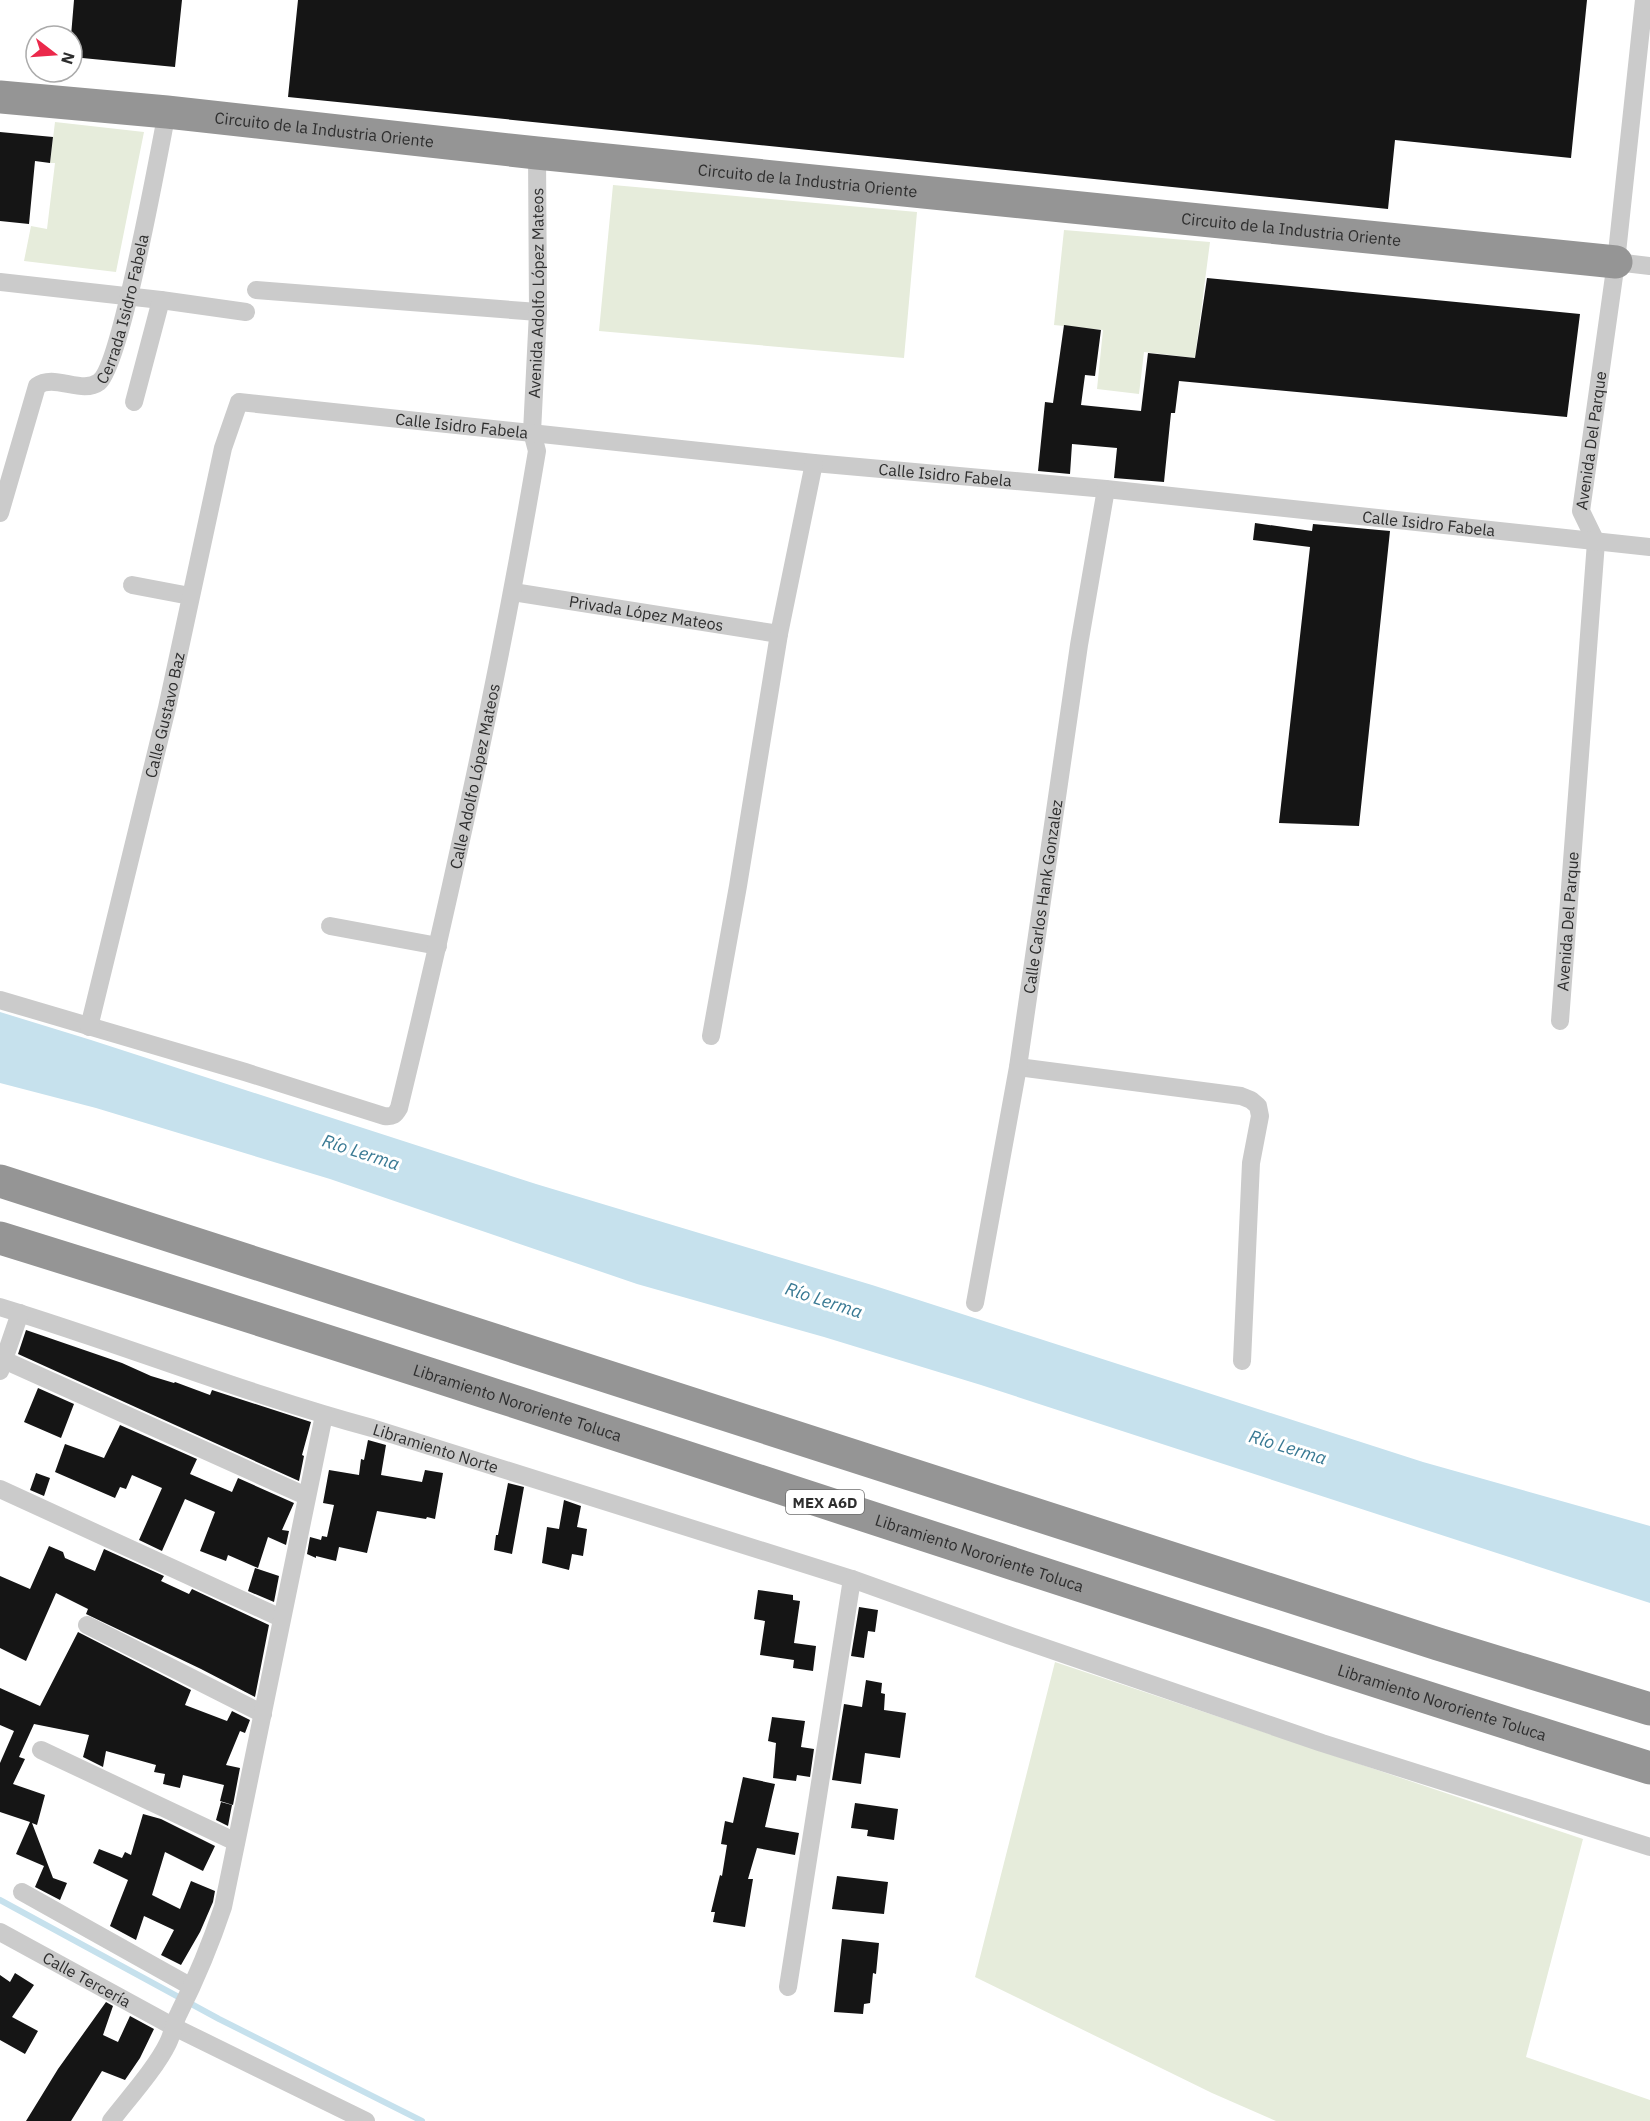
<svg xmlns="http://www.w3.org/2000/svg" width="1650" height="2121" font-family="'IBM Plex Sans',sans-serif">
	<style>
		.green { fill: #e6ecdb }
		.water { fill: #c6e1ed }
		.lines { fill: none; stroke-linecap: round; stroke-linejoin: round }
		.stream { stroke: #c6e1ed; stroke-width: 6 }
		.building { fill: #151515 }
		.street { stroke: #cbcbcb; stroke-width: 18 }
		.highway { stroke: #959595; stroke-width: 33 }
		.labels { text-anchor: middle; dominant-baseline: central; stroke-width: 6; stroke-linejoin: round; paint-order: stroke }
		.shield { fill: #fff; stroke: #6d6d6d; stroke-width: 1.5 }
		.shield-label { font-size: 15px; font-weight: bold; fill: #2e2e2e }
		.street-label { font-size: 16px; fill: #2e2e2e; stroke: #fff }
		.water-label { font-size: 18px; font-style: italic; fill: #397993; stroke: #fff }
	</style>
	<rect width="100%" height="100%" fill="#fff"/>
	<path class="green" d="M 55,122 L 144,132 L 116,272 L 24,261 L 31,226 L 47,229 L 55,163 L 50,163 Z
		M 613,185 L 917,212 L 904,358 L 599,331 Z
		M 1064,230 L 1210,242 L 1195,358 L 1144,352 L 1139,394 L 1097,389 L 1103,330 L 1054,325 Z
		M 1055,1662 L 1583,1839 L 1526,2057 L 1650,2100 L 1650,2121 L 1276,2121 L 1212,2093 L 975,1977 Z"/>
	<path class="water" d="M 0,1012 L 91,1040 L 536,1184 L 872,1285 L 1423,1462 L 1650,1526 L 1650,1603 L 981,1385 L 824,1337 L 637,1284 L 330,1179 L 96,1108 L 0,1083 Z"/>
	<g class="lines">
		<path class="stream" d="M 0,1900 L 219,2019 L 422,2121"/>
	</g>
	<path class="building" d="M 74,0 L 182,0 L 175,67 L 72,57 L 71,36 Z
		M 298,0 L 1587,0 L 1571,158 L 1395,140 L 1388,209 L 288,97 Z
		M 0,132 L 53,137 L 50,163 L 35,161 L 29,224 L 0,221 Z
		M 1207,278 L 1580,314 L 1567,417 L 1179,381 L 1175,413 L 1171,413 L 1164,482 L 1114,478 L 1117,448 L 1072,444 L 1070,474 L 1038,471 L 1045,402 L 1053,403 L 1064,325 L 1101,330 L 1095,376 L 1085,375 L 1081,405 L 1141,411 L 1148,353 L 1195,358 Z
		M 1255,523 L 1312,531 L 1313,524 L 1390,531 L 1359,826 L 1279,823 L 1310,547 L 1253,540 Z
		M 26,1330 L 122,1363 L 151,1376 L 174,1383 L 175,1382 L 210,1395 L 212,1390 L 311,1422 L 302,1455 L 304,1456 L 299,1481 L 18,1354 Z
		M 38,1388 L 74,1404 L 61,1438 L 24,1422 Z
		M 120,1425 L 197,1459 L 190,1474 L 232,1492 L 238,1478 L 294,1503 L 282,1530 L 289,1531 L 286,1545 L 268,1537 L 258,1568 L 228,1555 L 226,1561 L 200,1551 L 215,1512 L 185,1499 L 162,1551 L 139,1540 L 162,1488 L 132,1475 L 126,1489 L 120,1487 L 115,1498 L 55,1472 L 65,1444 L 104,1458 Z
		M 368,1440 L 386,1445 L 381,1475 L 422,1482 L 425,1470 L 443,1473 L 435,1519 L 427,1517 L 426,1519 L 377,1511 L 367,1553 L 339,1547 L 336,1561 L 316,1556 L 316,1558 L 307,1554 L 310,1537 L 321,1540 L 322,1536 L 327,1537 L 334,1505 L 323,1503 L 329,1470 L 359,1475 L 361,1459 L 364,1460 Z
		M 36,1473 L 50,1478 L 44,1496 L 30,1490 Z
		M 508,1483 L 524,1487 L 512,1554 L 494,1550 L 496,1535 L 498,1535 Z
		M 564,1500 L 581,1506 L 577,1527 L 587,1529 L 583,1556 L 572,1554 L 569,1570 L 542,1563 L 547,1527 L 559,1529 Z
		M 49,1546 L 63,1552 L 65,1558 L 95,1571 L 104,1549 L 164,1576 L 161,1581 L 189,1594 L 192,1589 L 269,1625 L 255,1697 L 201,1669 L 86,1614 L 88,1609 L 56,1593 L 26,1661 L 0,1648 L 0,1576 L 30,1589 Z
		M 255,1568 L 279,1576 L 274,1602 L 248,1591 Z
		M 758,1590 L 793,1595 L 793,1600 L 800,1601 L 794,1643 L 816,1646 L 813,1671 L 793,1668 L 794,1660 L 760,1655 L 765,1621 L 754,1619 Z
		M 859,1607 L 878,1610 L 875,1632 L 868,1631 L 864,1658 L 851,1656 Z
		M 78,1632 L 191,1690 L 185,1705 L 227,1721 L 232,1711 L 250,1720 L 245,1733 L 240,1731 L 226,1765 L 240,1768 L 233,1805 L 220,1801 L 224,1785 L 183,1775 L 180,1788 L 163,1784 L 165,1774 L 154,1772 L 156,1765 L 106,1751 L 103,1767 L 83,1757 L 89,1735 L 34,1724 L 19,1757 L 25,1759 L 13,1784 L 45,1795 L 37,1825 L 32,1823 L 53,1878 L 67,1883 L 60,1900 L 35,1887 L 44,1866 L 16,1854 L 30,1822 L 0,1812 L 0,1763 L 14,1731 L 0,1725 L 0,1688 L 40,1706 Z
		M 866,1680 L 882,1683 L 881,1693 L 885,1694 L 884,1710 L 906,1713 L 900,1758 L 865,1753 L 861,1784 L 832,1780 L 844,1704 L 862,1707 Z
		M 772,1717 L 805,1721 L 801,1747 L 814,1749 L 810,1777 L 797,1775 L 796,1781 L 773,1778 L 776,1743 L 768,1741 Z
		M 743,1777 L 775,1784 L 765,1827 L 799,1833 L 795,1855 L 757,1848 L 748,1879 L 753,1879 L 745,1927 L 713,1922 L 715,1912 L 711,1912 L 720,1875 L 722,1876 L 727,1845 L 721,1844 L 725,1821 L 733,1823 Z
		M 221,1802 L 232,1805 L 228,1826 L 216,1820 Z
		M 855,1803 L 898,1809 L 894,1840 L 867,1836 L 868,1830 L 851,1828 Z
		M 143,1814 L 161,1819 L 215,1846 L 203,1871 L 165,1852 L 152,1895 L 180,1909 L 191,1881 L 215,1891 L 213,1902 L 200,1932 L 181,1965 L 161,1955 L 174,1930 L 144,1916 L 136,1940 L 110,1926 L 128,1880 L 93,1863 L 99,1849 L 122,1858 L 125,1852 L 131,1855 Z
		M 837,1876 L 888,1882 L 884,1914 L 832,1909 Z
		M 842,1939 L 879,1943 L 876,1974 L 873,1973 L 870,2003 L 864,2004 L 863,2014 L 834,2012 Z
		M 15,1973 L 34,1985 L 12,2017 L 38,2031 L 25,2054 L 0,2040 L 0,1975 L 10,1982 Z
		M 106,2002 L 113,2006 L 103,2035 L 118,2042 L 130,2016 L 154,2029 L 140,2058 L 125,2080 L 102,2071 L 71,2121 L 26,2121 L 58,2069 Z"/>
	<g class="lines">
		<g class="street">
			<path d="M 1616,262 L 1650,266"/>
			<path d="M 0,282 L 161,300 L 246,312"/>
			<path d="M 256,290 L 538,312"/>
			<path d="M 134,402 L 161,300"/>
			<path id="s1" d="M 0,513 L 37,386 C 54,373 82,395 99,382 C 121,365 159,152 167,112"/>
			<path d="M 132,585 L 190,596"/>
			<path id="s2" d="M 513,592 L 779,634"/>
			<path d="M 330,926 L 438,946"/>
			<path id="s3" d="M 0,1000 L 245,1072 L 384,1116 C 393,1117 395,1115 399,1108 C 452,890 500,672 537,451 L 532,432 L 538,312 L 537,153"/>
			<path id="s4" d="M 1560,1021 L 1596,542 L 1581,511 L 1616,262 L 1644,0"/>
			<path id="s5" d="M 89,1027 L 167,708 L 223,448 L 239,402 L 814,463 L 1106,489 L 1650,547"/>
			<path d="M 711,1036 L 738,886 L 779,634 L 814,463"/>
			<path d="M 1018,1067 L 1241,1096 L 1251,1100 L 1258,1106 L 1260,1116 L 1251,1163 L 1242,1361"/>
			<path id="s6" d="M 975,1303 L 1018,1067 L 1079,645 L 1106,489"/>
			<path id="s7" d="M 0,1307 C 125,1345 246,1394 372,1428 L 852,1579 L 1008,1635 L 1322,1743 L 1650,1847"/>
			<path d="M 4,1360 L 306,1496"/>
			<path d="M 0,1371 L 20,1313"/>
			<path d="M 0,1489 L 281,1618"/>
			<path d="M 87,1625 L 263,1714"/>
			<path d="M 41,1750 L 236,1842"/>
			<path d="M 22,1892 L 190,1986"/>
			<path id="s8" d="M 0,1932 L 174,2027 L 366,2121"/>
			<path d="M 788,1987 L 852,1579"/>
			<path d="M 111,2121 C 128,2099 156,2068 168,2043 C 173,2033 174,2022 179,2013 C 196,1979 211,1943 223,1907 L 324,1415"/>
		</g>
		<g class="highway">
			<path id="s9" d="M 0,97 L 167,112 L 537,153 L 1616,262"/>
			<path d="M 0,1181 L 1438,1644 L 1650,1709"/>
			<path id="s10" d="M 0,1238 C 552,1409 1099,1596 1650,1768"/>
		</g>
	</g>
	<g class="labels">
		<rect class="shield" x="786" y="1490" width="78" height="24" rx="4.5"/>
		<g class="shield-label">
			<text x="825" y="1502">MEX A6D</text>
		</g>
		<g class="street-label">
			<text stroke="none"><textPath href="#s9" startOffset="326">Circuito de la Industria Oriente</textPath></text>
			<text stroke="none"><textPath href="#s9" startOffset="812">Circuito de la Industria Oriente</textPath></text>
			<text stroke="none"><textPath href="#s9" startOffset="1298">Circuito de la Industria Oriente</textPath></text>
			<text stroke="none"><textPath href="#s3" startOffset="1250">Avenida Adolfo López Mateos</textPath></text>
			<text stroke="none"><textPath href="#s1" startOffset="274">Cerrada Isidro Fabela</textPath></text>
			<text stroke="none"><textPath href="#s5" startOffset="867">Calle Isidro Fabela</textPath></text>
			<text stroke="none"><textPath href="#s4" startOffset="586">Avenida Del Parque</textPath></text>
			<text stroke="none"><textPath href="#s5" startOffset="1353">Calle Isidro Fabela</textPath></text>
			<text stroke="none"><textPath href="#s5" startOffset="1839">Calle Isidro Fabela</textPath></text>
			<text stroke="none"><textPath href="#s2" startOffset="135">Privada López Mateos</textPath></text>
			<text stroke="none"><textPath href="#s5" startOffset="321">Calle Gustavo Baz</textPath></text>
			<text stroke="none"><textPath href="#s3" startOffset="760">Calle Adolfo López Mateos</textPath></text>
			<text stroke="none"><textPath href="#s6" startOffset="412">Calle Carlos Hank Gonzalez</textPath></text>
			<text stroke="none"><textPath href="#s4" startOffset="100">Avenida Del Parque</textPath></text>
			<text stroke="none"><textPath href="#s10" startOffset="543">Libramiento Nororiente Toluca</textPath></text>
			<text stroke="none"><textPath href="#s7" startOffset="458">Libramiento Norte</textPath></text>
			<text stroke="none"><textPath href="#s10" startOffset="1029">Libramiento Nororiente Toluca</textPath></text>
			<text stroke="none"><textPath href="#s10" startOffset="1515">Libramiento Nororiente Toluca</textPath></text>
			<text stroke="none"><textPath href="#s8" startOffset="99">Calle Tercería</textPath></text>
		</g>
		<g class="water-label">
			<text transform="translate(361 1152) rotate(18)">Río Lerma</text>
			<text transform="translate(824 1300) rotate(18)">Río Lerma</text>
			<text transform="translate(1288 1447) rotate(17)">Río Lerma</text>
		</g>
	</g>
	<g transform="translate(54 54) rotate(107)"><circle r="28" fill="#ffffff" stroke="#ababab" stroke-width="1.5"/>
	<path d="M0-4.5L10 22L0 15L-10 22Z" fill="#eb294b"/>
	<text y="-9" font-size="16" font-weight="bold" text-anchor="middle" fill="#2e2e2e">N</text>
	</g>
</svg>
